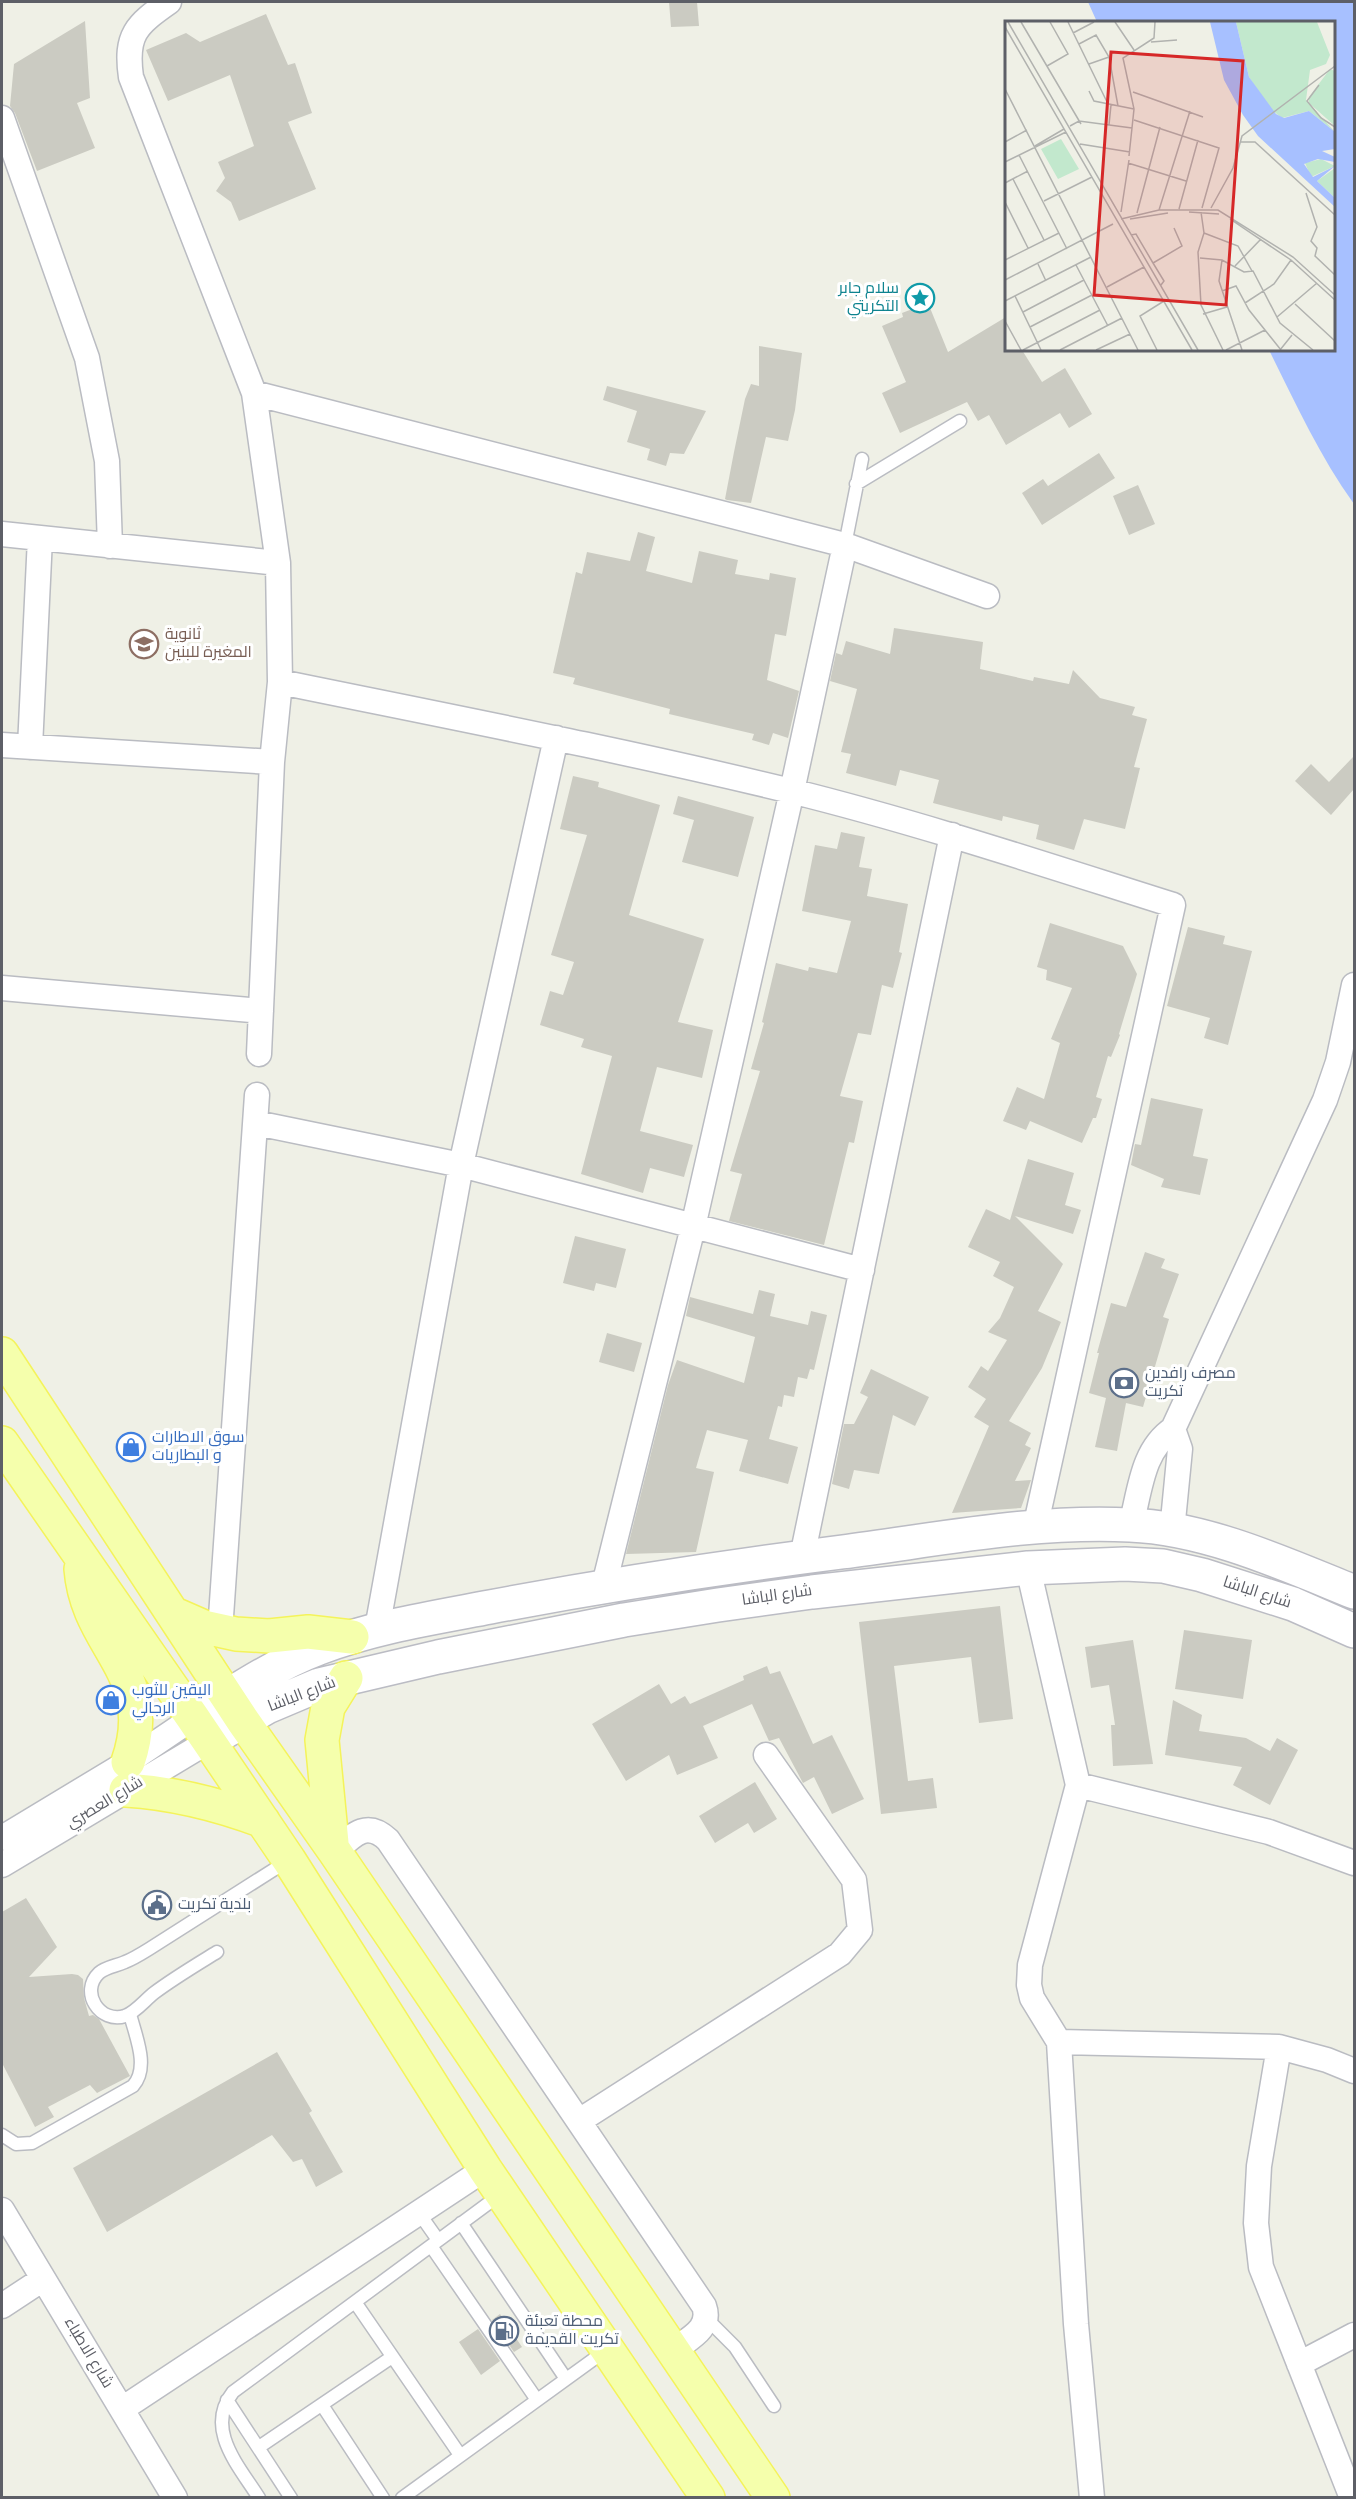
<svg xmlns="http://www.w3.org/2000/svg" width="1356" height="2499" font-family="Overpass,Cairo,sans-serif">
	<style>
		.water { fill: #a7c0ff }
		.building { fill: #cbcbc2 }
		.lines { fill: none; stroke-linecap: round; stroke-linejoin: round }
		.service-casing { stroke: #babcc2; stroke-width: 15 }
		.minor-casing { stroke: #babcc2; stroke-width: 27 }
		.secondary-casing { stroke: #bbbcc4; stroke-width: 36 }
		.primary-casing { stroke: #f4f35b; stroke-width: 36 }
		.service { stroke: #fff; stroke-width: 12 }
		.minor { stroke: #fff; stroke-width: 24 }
		.secondary { stroke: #fff; stroke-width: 33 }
		.primary { stroke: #f5ffac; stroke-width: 33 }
		.labels { text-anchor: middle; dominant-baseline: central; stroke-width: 6; stroke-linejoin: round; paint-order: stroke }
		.culture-label { font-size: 16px; fill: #0d838f; stroke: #fff; text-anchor: end }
		.education-label { font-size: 16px; fill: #785e54; stroke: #fff; text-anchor: start }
		.service-label { font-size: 16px; fill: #4e5e75; stroke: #fff; text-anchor: start }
		.shop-label { font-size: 16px; fill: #366cbe; stroke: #fff; text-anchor: start }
		.street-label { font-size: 16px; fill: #5d5f67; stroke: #fff }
		.inset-road { fill: none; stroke: #b1b2af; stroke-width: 1.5 }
		.view { fill: #d62828; fill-opacity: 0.15; stroke: #d62828; stroke-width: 3 }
		.inset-edge { fill: none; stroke: #5d5f67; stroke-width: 3 }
	</style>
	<rect width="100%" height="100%" fill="#eff0e6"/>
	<path class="water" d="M 1088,2 L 1354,2 L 1354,504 C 1320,457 1295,402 1269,350 L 1334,350 L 1334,22 L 1097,22 Z"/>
	<path class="building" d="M 669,2 L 697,2 L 699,26 L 671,27 Z
		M 266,14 L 288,65 L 295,63 L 312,113 L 288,122 L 316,189 L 239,221 L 231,202 L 216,191 L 225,178 L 218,162 L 254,146 L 230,75 L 168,101 L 146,50 L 186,33 L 200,42 Z
		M 85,21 L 90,98 L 77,103 L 95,148 L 37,171 L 15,113 L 10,106 L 14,64 Z
		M 928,303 L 948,352 L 1006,317 L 1006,350 L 1022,350 L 1042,382 L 1065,368 L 1092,414 L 1069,428 L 1060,413 L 1006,445 L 989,415 L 978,421 L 967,402 L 900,433 L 882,393 L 906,382 L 882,326 L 903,317 L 902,313 Z
		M 759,346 L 802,353 L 795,410 L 788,441 L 766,437 L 751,503 L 727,500 L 725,499 L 734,452 L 745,399 L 751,384 L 759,386 Z
		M 607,386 L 706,411 L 684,454 L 670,453 L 666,466 L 647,460 L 650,449 L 627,442 L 637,411 L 603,400 Z
		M 1099,453 L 1115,478 L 1042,525 L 1022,493 L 1043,479 L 1048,486 Z
		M 1138,485 L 1155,524 L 1129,535 L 1113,496 Z
		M 638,532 L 655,537 L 646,571 L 692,583 L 699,551 L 738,560 L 735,574 L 769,580 L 770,573 L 796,578 L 786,636 L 775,634 L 767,680 L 799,691 L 788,738 L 773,733 L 769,745 L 752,740 L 754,734 L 669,714 L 670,709 L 573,684 L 575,678 L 553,673 L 576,572 L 582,574 L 587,552 L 630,561 Z
		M 894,628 L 983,642 L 980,669 L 1033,681 L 1034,677 L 1069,684 L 1073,670 L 1100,698 L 1135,707 L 1132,715 L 1147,719 L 1134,767 L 1140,768 L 1125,829 L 1084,819 L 1074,850 L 1036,839 L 1039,825 L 1003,816 L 1002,821 L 933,803 L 939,780 L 900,770 L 896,786 L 846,773 L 851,754 L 841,752 L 857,689 L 830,681 L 836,653 L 842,655 L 846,641 L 890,654 Z
		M 1354,756 L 1354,789 L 1331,815 L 1295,781 L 1311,764 L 1329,782 Z
		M 573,776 L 599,782 L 598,787 L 660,805 L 629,915 L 704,939 L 678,1022 L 713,1030 L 702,1078 L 657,1067 L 640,1131 L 693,1145 L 684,1177 L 650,1168 L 643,1193 L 581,1174 L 612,1056 L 581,1047 L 584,1039 L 540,1025 L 550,991 L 563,995 L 574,962 L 551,955 L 587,835 L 560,829 Z
		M 678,796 L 754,817 L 738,877 L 682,862 L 694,820 L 673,814 Z
		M 841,832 L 865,837 L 859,867 L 872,869 L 867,896 L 908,904 L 899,952 L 902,953 L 893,988 L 882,985 L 871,1035 L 858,1033 L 840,1096 L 863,1101 L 854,1143 L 849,1142 L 824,1245 L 729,1221 L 742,1174 L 730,1171 L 760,1071 L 751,1069 L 764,1023 L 762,1022 L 776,963 L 808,971 L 809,967 L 837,973 L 851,921 L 802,911 L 815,845 L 837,849 Z
		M 1050,923 L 1123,946 L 1137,974 L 1119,1034 L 1120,1035 L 1111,1057 L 1108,1056 L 1096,1097 L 1102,1099 L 1096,1118 L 1093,1118 L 1082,1143 L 1030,1121 L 1026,1130 L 1003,1121 L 1017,1087 L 1044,1099 L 1060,1043 L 1051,1039 L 1072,988 L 1046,980 L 1047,970 L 1037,967 Z
		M 1188,927 L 1225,936 L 1223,944 L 1252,951 L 1228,1045 L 1204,1038 L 1210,1018 L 1167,1006 Z
		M 1151,1098 L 1203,1109 L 1193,1156 L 1208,1159 L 1200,1195 L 1161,1187 L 1164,1179 L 1131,1165 L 1135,1144 L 1141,1145 Z
		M 1028,1159 L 1074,1173 L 1065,1205 L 1081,1210 L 1073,1234 L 1015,1216 L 1063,1264 L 1038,1311 L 1061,1322 L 1042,1368 L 1009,1421 L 1031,1433 L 1025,1445 L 1031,1448 L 1015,1481 L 1031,1480 L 1021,1508 L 952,1513 L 989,1426 L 974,1417 L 986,1399 L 968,1387 L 981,1366 L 988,1371 L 1007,1340 L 988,1332 L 1000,1318 L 1014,1287 L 993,1276 L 1000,1262 L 968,1247 L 986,1209 L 1010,1220 Z
		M 575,1236 L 626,1249 L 616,1288 L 596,1283 L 594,1291 L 563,1283 Z
		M 1145,1252 L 1165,1259 L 1161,1268 L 1179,1274 L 1163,1317 L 1169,1319 L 1143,1407 L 1126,1403 L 1117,1451 L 1095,1447 L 1106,1398 L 1089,1393 L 1099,1353 L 1097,1353 L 1111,1303 L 1126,1307 Z
		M 759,1290 L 775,1294 L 770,1316 L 808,1325 L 811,1311 L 827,1315 L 814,1370 L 810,1369 L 807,1379 L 798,1377 L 794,1397 L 784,1395 L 782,1407 L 778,1406 L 769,1439 L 798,1447 L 788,1484 L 739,1471 L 748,1440 L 707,1430 L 696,1468 L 714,1472 L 696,1552 L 626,1554 L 668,1385 L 677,1360 L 744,1383 L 755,1337 L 686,1316 L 690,1297 L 753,1314 Z
		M 607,1333 L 642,1343 L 634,1372 L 599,1362 Z
		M 871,1369 L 929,1397 L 915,1426 L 893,1415 L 879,1474 L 854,1470 L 849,1489 L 832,1484 L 844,1424 L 854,1424 L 868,1397 L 860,1393 Z
		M 1000,1606 L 1013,1719 L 979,1723 L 971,1657 L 894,1666 L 908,1781 L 933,1778 L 937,1808 L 881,1814 L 859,1622 Z
		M 1184,1630 L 1252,1640 L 1243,1699 L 1175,1689 Z
		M 1133,1640 L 1153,1764 L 1113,1766 L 1111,1725 L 1115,1725 L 1109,1685 L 1091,1688 L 1085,1647 Z
		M 767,1666 L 770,1674 L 780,1671 L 813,1744 L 832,1735 L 864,1799 L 832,1814 L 814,1777 L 803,1783 L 779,1738 L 769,1741 L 752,1704 L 703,1726 L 718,1758 L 677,1775 L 669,1755 L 626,1781 L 592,1724 L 659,1684 L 671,1704 L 685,1696 L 690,1704 L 744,1680 L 743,1676 Z
		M 1173,1700 L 1202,1715 L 1199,1731 L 1246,1738 L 1270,1751 L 1277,1738 L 1298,1750 L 1270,1805 L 1233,1785 L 1242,1767 L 1165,1755 Z
		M 755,1782 L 777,1819 L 754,1833 L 748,1823 L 715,1843 L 699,1816 Z
		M 26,1898 L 57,1947 L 29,1977 L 72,1974 L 78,1975 L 83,1979 L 84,1998 L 89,2016 L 93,2015 L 99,2019 L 130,2076 L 97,2093 L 90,2085 L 48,2107 L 54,2117 L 35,2127 L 2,2063 L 2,1912 Z
		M 277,2052 L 312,2111 L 309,2113 L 343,2172 L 316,2187 L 302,2159 L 293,2162 L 272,2135 L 107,2232 L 73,2168 Z
		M 500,2314 L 522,2347 L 514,2352 L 492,2320 Z
		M 478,2329 L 500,2361 L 481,2375 L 459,2342 Z"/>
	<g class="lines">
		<g class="service-casing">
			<path id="service" d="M 856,484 L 960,421
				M 845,545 L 862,459
				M 217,1952 C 196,1965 174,1978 154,1993 C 145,2000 136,2012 125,2016 C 100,2024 79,1992 99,1973 C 106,1967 116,1966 125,1962 C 133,1959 141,1954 149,1949 L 289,1860
				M 2,2135 L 16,2144 L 32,2143 L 133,2086 C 150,2067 135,2035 130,2014
				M 419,2213 L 438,2240
				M 461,2223 L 566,2379
				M 431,2246 L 537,2400
				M 355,2302 L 460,2455
				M 706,2318 L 735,2347 L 774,2406
				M 227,2400 L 291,2498
				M 322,2405 L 383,2498
				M 259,2447 L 392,2357
				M 259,2498 C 239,2466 204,2429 233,2392 L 501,2194
				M 402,2498 L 605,2351"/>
		</g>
		<g class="minor-casing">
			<path id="minor" d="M 169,2 C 136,25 125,35 131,77 L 254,393 L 278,563 L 280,682 L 272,762 L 259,1054
				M 2,118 L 87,358 L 107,461 L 110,546
				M 254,393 L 845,545 L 987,596
				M 2,534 L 278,563
				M 280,682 C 451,717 622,750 791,791 C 920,823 1046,865 1173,905 L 1035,1528
				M 2,745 L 272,762
				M 30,747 L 40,538
				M 2,988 L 261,1011
				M 256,1123 L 461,1165 L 862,1270
				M 1131,1525 C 1140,1491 1142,1450 1173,1429 L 1325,1100 L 1338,1062 L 1354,985
				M 1172,1531 L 1180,1449 L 1173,1429
				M 802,1557 L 952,835
				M 1028,1568 L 1078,1785 L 1030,1965 L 1029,1985 L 1032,1998 L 1059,2042 L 1076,2324 L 1092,2498
				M 604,1585 L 693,1227 L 792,791 L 845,545
				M 377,1629 L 461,1165 L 556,738
				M 220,1631 L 257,1095
				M 1078,1785 L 1269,1832 L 1354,1863
				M 2,1838 L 128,1762 L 193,1718
				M 335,1852 C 352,1836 366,1819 388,1840 L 704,2306 C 712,2328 690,2338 674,2350
				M 2,1865 L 209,1741
				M 1059,2042 L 1279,2047 L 1327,2060 L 1354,2071
				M 1279,2047 L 1259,2166 L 1256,2223 L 1261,2267 L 1352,2498
				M 579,2121 L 840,1954 L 860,1930 L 854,1880 L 766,1755
				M 2,2210 L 175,2498
				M 2,2306 L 43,2279
				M 1299,2364 L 1354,2335
				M 122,2409 L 485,2169"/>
		</g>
		<g class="secondary-casing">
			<path id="secondary" d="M 193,1718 C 234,1692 274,1665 319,1648 C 374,1627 432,1618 490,1607 C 606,1585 724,1567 842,1552 C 936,1540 1034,1520 1130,1525 C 1206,1528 1285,1564 1354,1592
				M 209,1741 L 267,1707 L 319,1685 L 438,1657 L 624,1620 L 718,1605 L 812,1592 L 1028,1568 L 1125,1564 L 1163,1566 L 1202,1575 L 1293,1604 L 1354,1631"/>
		</g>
		<g class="primary-casing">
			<path id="primary" d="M 2,1354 L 243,1721 L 335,1852 L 773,2498
				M 2,1443 L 193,1718 L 289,1860 L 485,2169 L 708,2498
				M 81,1569 C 87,1648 159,1673 128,1762
				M 172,1613 L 204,1627 L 236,1634 L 269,1636 L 308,1632 L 352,1637
				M 126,1790 C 174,1793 218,1804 263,1821
				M 332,1843 L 322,1740 L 328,1707 L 346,1678"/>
		</g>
		<use href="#service" class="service"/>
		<use href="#minor" class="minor"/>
		<use href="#secondary" class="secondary"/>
		<use href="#primary" class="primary"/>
	</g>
	<defs>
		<g id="sight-ring" transform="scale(1.5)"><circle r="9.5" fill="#fff" stroke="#0f9aa8" stroke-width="1.5"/><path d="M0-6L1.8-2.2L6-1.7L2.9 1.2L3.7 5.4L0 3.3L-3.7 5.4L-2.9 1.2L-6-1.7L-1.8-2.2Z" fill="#0f9aa8"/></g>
		<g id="school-ring" transform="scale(1.5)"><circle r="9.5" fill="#fff" stroke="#8d6e63" stroke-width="1.5"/><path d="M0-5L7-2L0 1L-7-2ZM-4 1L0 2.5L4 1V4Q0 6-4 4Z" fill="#8d6e63"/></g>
		<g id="bank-ring" transform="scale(1.5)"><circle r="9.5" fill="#fff" stroke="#5c6f8a" stroke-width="1.5"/><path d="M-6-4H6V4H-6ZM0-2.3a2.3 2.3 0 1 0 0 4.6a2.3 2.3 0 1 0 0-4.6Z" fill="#5c6f8a"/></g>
		<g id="shop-ring" transform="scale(1.5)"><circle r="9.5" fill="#fff" stroke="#3f7fe0" stroke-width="1.5"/><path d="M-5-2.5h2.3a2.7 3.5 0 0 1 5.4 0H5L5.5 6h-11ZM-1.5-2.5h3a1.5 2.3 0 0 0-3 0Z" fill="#3f7fe0"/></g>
		<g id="civic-ring" transform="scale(1.5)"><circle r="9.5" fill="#fff" stroke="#5c6f8a" stroke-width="1.5"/><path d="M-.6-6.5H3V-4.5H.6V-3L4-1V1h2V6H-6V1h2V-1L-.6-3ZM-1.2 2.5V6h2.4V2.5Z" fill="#5c6f8a"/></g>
		<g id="fuel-ring" transform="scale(1.5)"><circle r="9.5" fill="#fff" stroke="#5c6f8a" stroke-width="1.5"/><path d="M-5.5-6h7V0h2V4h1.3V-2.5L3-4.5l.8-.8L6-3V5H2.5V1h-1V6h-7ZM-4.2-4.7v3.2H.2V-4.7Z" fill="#5c6f8a"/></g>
	</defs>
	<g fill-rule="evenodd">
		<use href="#sight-ring" x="920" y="298"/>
		<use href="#school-ring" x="144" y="644"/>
		<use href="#bank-ring" x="1124" y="1383"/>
		<use href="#shop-ring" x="131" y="1447"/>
		<use href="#shop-ring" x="111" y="1700"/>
		<use href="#civic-ring" x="157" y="1905"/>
		<use href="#fuel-ring" x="504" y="2331"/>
	</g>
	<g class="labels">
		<g class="culture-label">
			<text x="899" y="289">سلام جابر<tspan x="899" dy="18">التكريتي</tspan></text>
		</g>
		<g class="education-label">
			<text x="165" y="635">ثانوية<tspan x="165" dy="18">المغيرة للبنين</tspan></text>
		</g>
		<g class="service-label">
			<text x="1145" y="1374">مصرف رافدين<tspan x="1145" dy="18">تكريت</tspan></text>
			<text x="178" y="1905">بلدية تكريت</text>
			<text x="525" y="2322">محطة تعبئة<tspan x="525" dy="18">تكريت القديمة</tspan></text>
		</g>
		<g class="shop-label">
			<text x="152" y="1438">سوق الاطارات<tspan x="152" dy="18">و البطاريات</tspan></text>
			<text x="132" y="1691">اليقين للثوب<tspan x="132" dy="18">الرجالي</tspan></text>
		</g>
		<g class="street-label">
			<text transform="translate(1257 1593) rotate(18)">شارع الباشا</text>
			<text transform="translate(777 1596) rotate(-8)">شارع الباشا</text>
			<text transform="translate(302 1695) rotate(-21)">شارع الباشا</text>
			<text transform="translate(105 1803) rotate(-31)">شارع العصري</text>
			<text transform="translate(88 2353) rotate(59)">شارع الاطباء</text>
		</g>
	</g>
	<g transform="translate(1005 21)">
		<rect width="330" height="330" fill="#eff0e6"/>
		<path d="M 231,1 L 312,1 L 325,34 L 321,43 L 305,49 L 301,79 L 330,111 L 304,90 L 277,97 L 263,86 L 244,56 ZM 325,48 L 330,50 L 330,105 L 304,82 L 304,76 ZM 56,118 L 74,148 L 53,158 L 36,128 ZM 316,138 L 330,145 L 306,156 L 300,142 ZM 330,147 L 330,177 L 312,160 Z" fill="#c2e8cd"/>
		<path d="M 205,1 L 231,1 L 244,56 L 271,93 L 279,97 L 304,90 L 330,111 L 330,128 L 317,130 L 330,136 L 330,141 L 313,138 L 299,143 L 308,156 L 330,145 L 312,160 L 330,177 L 330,186 L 253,115 L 238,94 L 219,59 Z" fill="#a7c0ff"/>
		<path class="inset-road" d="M 3,1 L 193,329M 16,1 L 76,103M 63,1 L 103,83M 110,1 L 129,29M 0,6 L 187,329M 68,12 L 89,1M 146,21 L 172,19M 74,23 L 91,14 L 104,36 L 113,85M 84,43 L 104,36M 42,45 L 63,33 L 45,1M 314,64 L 302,80 L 316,97 L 330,106M 0,68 L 133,329M 84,70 L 89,80 L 129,88M 128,71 L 198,96M 129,99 L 214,127 L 197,187M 104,104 L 106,84M 65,105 L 74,100 L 127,107M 0,121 L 22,109M 235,121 L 250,121 L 330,194M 75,123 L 125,131M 30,125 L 59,108M 14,134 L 62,228M 124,135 L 129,88 L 118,37 L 149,17 L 150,1M 0,141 L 61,111M 123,142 L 181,160M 8,158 L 39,219M 0,162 L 23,150M 301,172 L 312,206 L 306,220 L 312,227 L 310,235 L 330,254M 39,180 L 87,156M 0,181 L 23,227M 206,187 L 228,147 L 237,115 L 330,45M 174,188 L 193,119M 154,189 L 185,90M 116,191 L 124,139M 184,191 L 214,193M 196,191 L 199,212 L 193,231 L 196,284 L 218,329M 132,192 L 155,106M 116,198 L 154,189 L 213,189 L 288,236 L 330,274M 125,198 L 163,192M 225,198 L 286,239 L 330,279M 199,212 L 233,225 L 247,250M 126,214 L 131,213 L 148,242 L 159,260 L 156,264M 195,237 L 217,239 L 239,251 L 248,250 L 275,302 L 308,329M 0,239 L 54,212M 217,239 L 214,260 L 237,329M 148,242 L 177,225 L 169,207M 33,243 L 41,260M 71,244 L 103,305M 230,245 L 256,218M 0,259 L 108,203M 102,266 L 139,246M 217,270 L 231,265 L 244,289 L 276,329M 10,275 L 36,329M 0,280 L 86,236M 240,282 L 269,263 L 286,239M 290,283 L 330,320M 18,291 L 79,259M 198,293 L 222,286M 272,296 L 312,262M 0,300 L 16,329M 25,306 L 87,274M 18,329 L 95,289M 55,329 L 117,297M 91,329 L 125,313M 152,329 L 135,295 L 159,280M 221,329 L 260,309M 275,329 L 287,314"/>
		<path class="view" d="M 106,31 L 238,40 L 221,284 L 89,274 Z"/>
		<rect width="330" height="330" class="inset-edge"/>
	</g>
	<rect width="1356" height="2499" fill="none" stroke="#5d5f67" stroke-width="6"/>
</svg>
